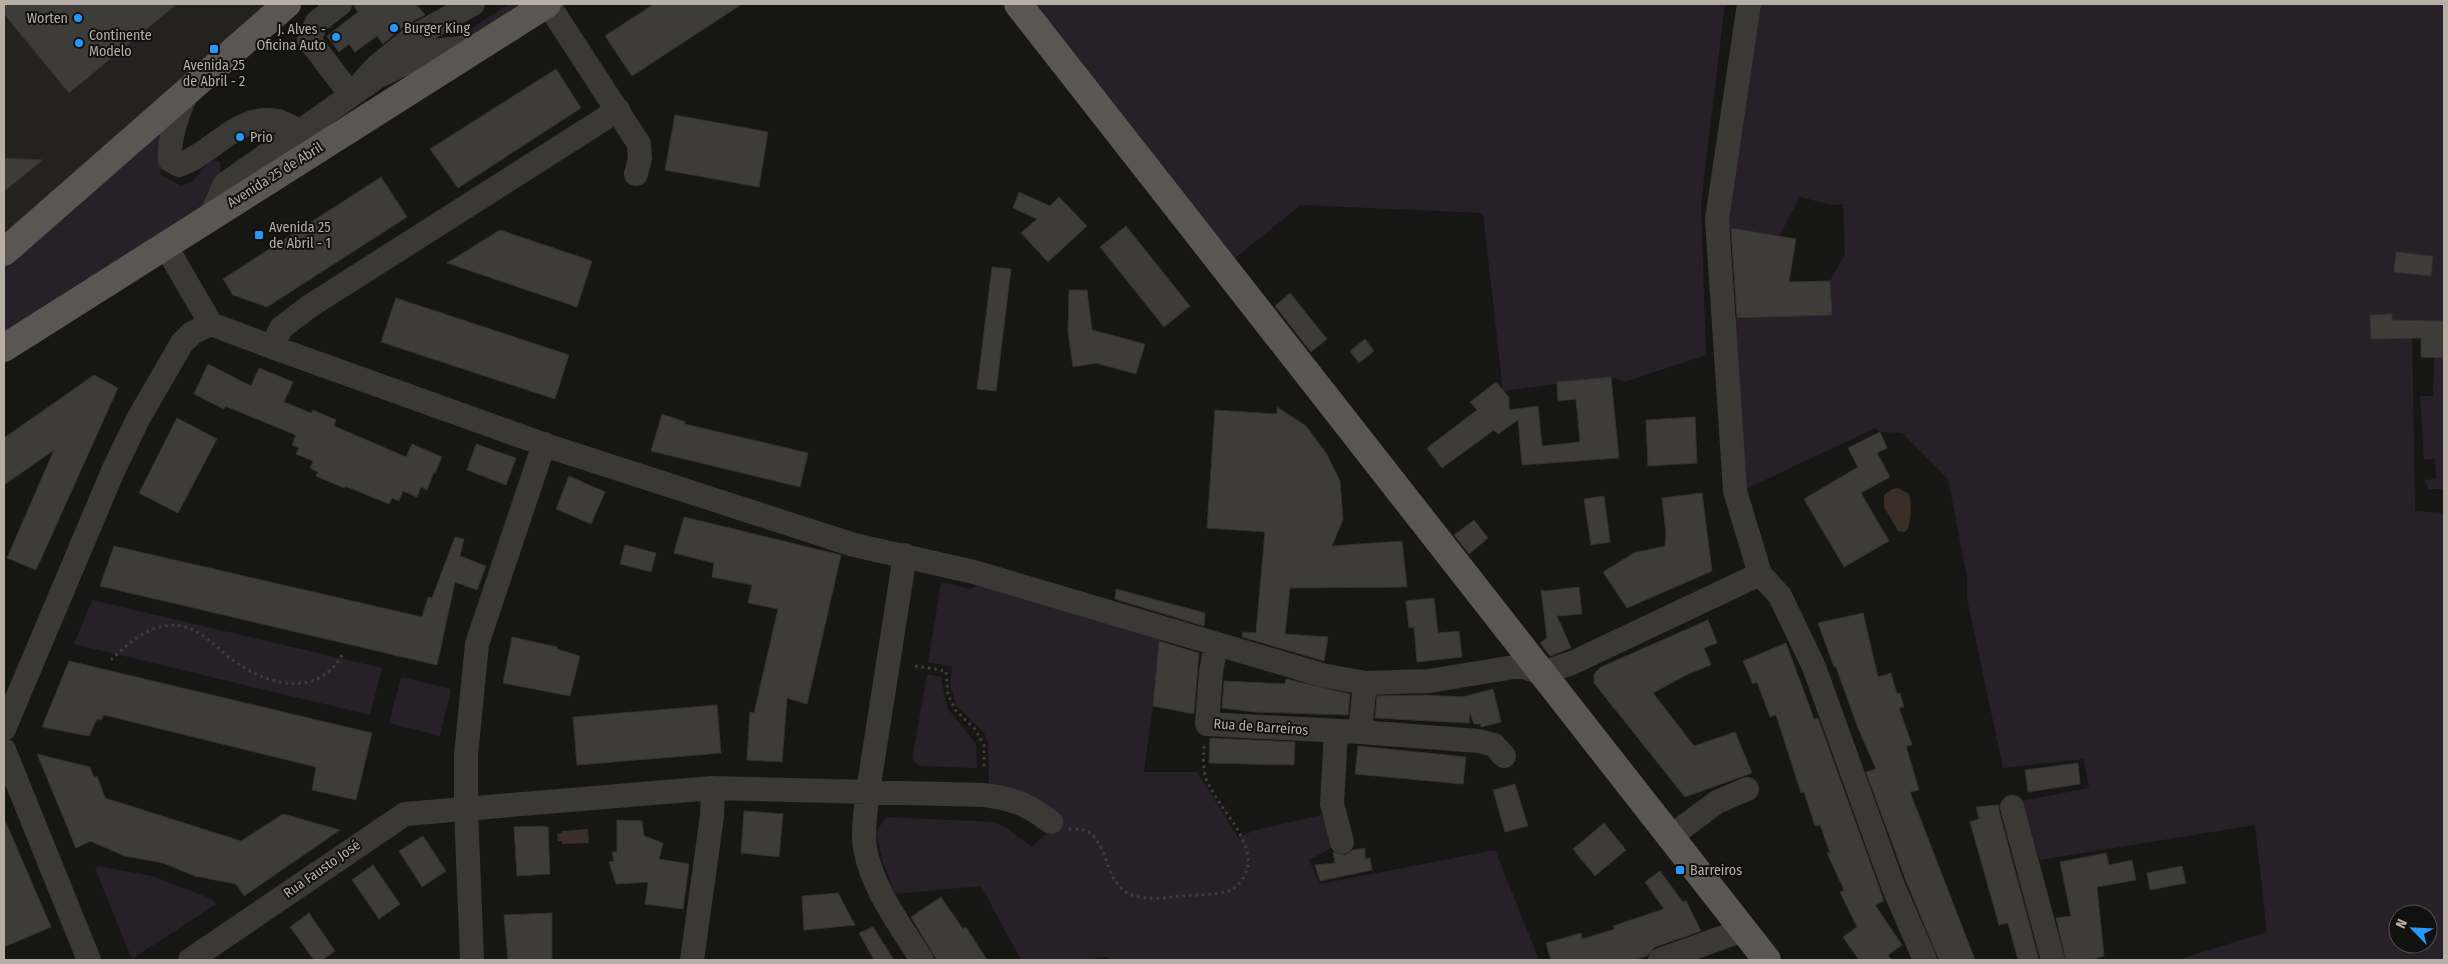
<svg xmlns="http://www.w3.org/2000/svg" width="2448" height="964" font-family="'Fira Sans Condensed',sans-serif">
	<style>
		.built { fill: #232220 }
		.green { fill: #282029; fill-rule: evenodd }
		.water { fill: #3a2e29 }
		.building { fill: #3e3c39; stroke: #32312e }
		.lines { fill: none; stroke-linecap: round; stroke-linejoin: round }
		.path { stroke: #423f3b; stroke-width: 3; stroke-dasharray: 2.5 4; stroke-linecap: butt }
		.minor { stroke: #3b3935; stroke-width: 24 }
		.major { stroke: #5a5651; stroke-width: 28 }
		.poi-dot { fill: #2698fb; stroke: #11110f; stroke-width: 2 }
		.labels { text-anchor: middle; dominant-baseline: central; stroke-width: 4; stroke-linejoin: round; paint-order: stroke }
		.poi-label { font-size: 14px; fill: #b7aea5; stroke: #11110f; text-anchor: start }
		.street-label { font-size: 14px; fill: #b7aea5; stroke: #11110f }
	</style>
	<rect width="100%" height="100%" fill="#161614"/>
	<path class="built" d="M 4,4 L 271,4 L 4,238 Z"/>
	<path class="green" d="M 509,4 L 528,4 L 469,42 L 463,34 Z
		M 1034,4 L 1725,4 L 1701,203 L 1706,355 L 1624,382 L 1611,377 L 1503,391 L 1483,213 L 1301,205 L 1234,259 Z
		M 1756,4 L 2444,4 L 2444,321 L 2412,320 L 2415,511 L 2444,513 L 2444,960 L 2177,960 L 2267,932 L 2255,825 L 2040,860 L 2021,801 L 2089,788 L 2084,759 L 2003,768 L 1967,599 L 1967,577 L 1948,479 L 1902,433 L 1880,432 L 1875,428 L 1740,492 L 1727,319 L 1831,315 L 1830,281 L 1845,254 L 1843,204 L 1832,205 L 1800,197 L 1779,236 L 1722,226 ZM 2398,914 L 2428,914 L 2428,944 L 2398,944 Z
		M 167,126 L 159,154 L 161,175 L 181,186 L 193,181 L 210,161 L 219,161 C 226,179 209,196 200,211 L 4,333 L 4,266 Z
		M 2444,353 L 2444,489 L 2428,489 L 2425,480 L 2436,479 L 2435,459 L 2424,459 L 2420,396 L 2433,396 L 2434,358 Z
		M 941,582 L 970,589 L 978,585 L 1160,636 L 1153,706 L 1144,772 L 1197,772 L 1238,837 L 1256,830 L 1322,815 L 1333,847 L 1309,860 L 1320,884 L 1495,850 L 1539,960 L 1110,960 L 1106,957 L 1083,960 L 1021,960 L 981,886 L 895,894 L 882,859 L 876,832 L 886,817 L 994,822 L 1006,828 L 1032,847 L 1049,831 L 989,785 L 988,744 L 984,733 L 956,705 L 950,684 L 952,667 L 928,662 Z
		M 92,600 L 382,668 L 370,715 L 74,644 Z
		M 927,674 L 941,677 L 947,708 L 976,744 L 977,768 L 921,766 L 914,762 L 913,755 Z
		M 401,677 L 451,689 L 440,736 L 389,723 Z
		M 98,866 L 152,876 L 212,899 L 216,904 L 132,959 L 95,869 Z"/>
	<path class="water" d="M 1898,488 L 1909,494 C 1912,504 1912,525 1905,532 L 1898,531 L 1884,507 L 1884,495 L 1892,489 Z
		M 588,829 L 589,843 L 562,844 L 562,841 L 558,841 L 557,834 L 562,833 L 562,831 Z"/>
	<path class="building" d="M 4,4 L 177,4 L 69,93 L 4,14 Z
		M 353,4 L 416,4 L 425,15 L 404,26 L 383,44 L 377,36 L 355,52 L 349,44 L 339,52 L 327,36 L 358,12 Z
		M 654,4 L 742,4 L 632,76 L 605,36 Z
		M 556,69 L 581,108 L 458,188 L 430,149 Z
		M 675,115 L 768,132 L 759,187 L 665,170 Z
		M 4,158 L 43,160 L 4,191 Z
		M 381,177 L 407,217 L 267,307 L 233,295 L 223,279 Z
		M 1019,192 L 1050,206 L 1059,197 L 1087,226 L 1048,262 L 1021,233 L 1037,219 L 1013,208 Z
		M 1126,226 L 1190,306 L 1164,327 L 1100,247 Z
		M 1731,228 L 1796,239 L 1789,282 L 1830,281 L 1832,315 L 1737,318 Z
		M 500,230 L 592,261 L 577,307 L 447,263 Z
		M 2396,252 L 2433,256 L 2431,276 L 2394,272 Z
		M 992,267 L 1011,269 L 996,391 L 977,389 Z
		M 1069,290 L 1087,290 L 1092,330 L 1145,344 L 1136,374 L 1096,363 L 1073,367 L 1068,332 Z
		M 1290,293 L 1327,339 L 1311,352 L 1275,306 Z
		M 396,298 L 569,355 L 555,399 L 381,342 Z
		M 2392,314 L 2392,320 L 2443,321 L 2443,358 L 2421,357 L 2421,338 L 2371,339 L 2370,315 Z
		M 1365,339 L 1374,351 L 1359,363 L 1350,351 Z
		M 208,364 L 251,386 L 259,368 L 293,382 L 284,402 L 311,413 L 313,410 L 336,420 L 334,426 L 406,457 L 412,444 L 442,457 L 435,473 L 434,472 L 427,490 L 421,487 L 417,497 L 403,491 L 399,501 L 392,498 L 389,504 L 345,486 L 344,488 L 316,476 L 318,472 L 310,468 L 313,461 L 296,454 L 299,448 L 292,445 L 296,435 L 225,406 L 224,409 L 194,394 Z
		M 94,375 L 118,388 L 36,570 L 7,558 L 54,450 L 4,485 L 4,438 Z
		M 1611,377 L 1619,458 L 1522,465 L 1518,420 L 1498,434 L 1494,430 L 1442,468 L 1427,448 L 1477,410 L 1470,402 L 1496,382 L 1509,397 L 1509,410 L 1538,406 L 1542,446 L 1580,442 L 1576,399 L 1558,401 L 1557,382 Z
		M 1277,407 L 1306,426 L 1326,453 L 1340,481 L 1343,519 L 1332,546 L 1402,541 L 1407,587 L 1290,588 L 1285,634 L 1328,637 L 1324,661 L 1242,637 L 1243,632 L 1256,633 L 1265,532 L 1207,528 L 1215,410 L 1277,414 Z
		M 662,414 L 685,422 L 685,424 L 808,453 L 800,487 L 651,451 Z
		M 1695,417 L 1697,463 L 1648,466 L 1646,420 Z
		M 177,418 L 217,439 L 178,513 L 139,493 Z
		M 1880,432 L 1887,448 L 1877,453 L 1890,477 L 1861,493 L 1889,541 L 1844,567 L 1804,499 L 1858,467 L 1848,448 Z
		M 476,444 L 516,458 L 506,485 L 467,470 Z
		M 569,476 L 605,492 L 591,524 L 556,509 Z
		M 1702,493 L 1712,571 L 1627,608 L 1603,572 L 1634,553 L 1665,546 L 1666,533 L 1662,498 Z
		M 1604,496 L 1610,542 L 1591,545 L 1584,499 Z
		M 684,517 L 841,555 L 807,704 L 787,698 L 782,762 L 747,760 L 750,712 L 754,713 L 778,609 L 748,603 L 752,585 L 712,577 L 714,563 L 674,553 Z
		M 1474,520 L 1488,538 L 1469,554 L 1454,535 Z
		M 455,537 L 464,539 L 460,556 L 486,566 L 477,590 L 455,582 L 437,665 L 100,586 L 114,546 L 422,617 L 428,597 L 432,598 Z
		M 625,545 L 656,553 L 651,572 L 620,564 Z
		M 1579,587 L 1582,614 L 1557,616 L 1571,648 L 1550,656 L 1540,643 L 1547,638 L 1541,590 L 1545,591 Z
		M 1116,589 L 1205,613 L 1204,626 L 1115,599 Z
		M 1434,598 L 1438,633 L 1459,631 L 1462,657 L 1417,662 L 1414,627 L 1409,628 L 1406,601 Z
		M 1863,613 L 1878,677 L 1891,673 L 1897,694 L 1900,693 L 1904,707 L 1899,708 L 1912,745 L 1906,746 L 1919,790 L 1910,792 L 1975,960 L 1939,960 L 1906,881 L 1866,772 L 1876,769 L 1858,728 L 1836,667 L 1834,667 L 1818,623 Z
		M 1708,620 L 1717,643 L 1704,648 L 1711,665 L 1688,674 L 1653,693 L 1694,746 L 1735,732 L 1752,773 L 1685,797 L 1594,683 L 1594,674 L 1601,667 Z
		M 512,637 L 557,647 L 557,649 L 580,656 L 570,696 L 503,683 Z
		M 1159,641 L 1199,653 L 1194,714 L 1153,706 Z
		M 1786,643 L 1814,719 L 1818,718 L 1884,901 L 1875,905 L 1902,945 L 1888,955 L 1892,960 L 1859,960 L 1843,937 L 1857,927 L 1840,892 L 1844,890 L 1827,853 L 1830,852 L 1820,825 L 1815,826 L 1804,792 L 1801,793 L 1776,715 L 1770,717 L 1757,682 L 1753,684 L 1743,661 Z
		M 69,661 L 372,733 L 356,800 L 312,790 L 316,767 L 104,715 L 101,720 L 97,719 L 89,736 L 42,727 Z
		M 1286,679 L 1350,694 L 1348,715 L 1255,712 L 1222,708 L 1224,681 L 1285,684 Z
		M 1493,689 L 1501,722 L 1481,727 L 1481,724 L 1474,724 L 1470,713 L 1469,723 L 1375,718 L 1377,696 L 1426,695 L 1462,697 Z
		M 717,705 L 721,753 L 577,765 L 573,717 Z
		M 1210,738 L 1295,742 L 1294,765 L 1209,763 Z
		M 1358,746 L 1466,757 L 1463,784 L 1355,774 Z
		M 37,754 L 90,767 L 94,778 L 97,776 L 105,798 L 241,841 L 283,814 L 340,830 L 244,896 L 236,884 L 195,876 L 163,863 L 125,856 L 90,841 L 76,848 Z
		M 2078,763 L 2080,784 L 2028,792 L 2025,770 Z
		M 1515,784 L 1528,826 L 1505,832 L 1493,790 Z
		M 1999,805 L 1999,811 L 2039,960 L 2018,960 L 2008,923 L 1999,925 L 1970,822 L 1979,819 L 1976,807 Z
		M 744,811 L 783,814 L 779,857 L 741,853 Z
		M 4,818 L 51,927 L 4,947 Z
		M 617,820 L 642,821 L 644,836 L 663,843 L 659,859 L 689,864 L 683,909 L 645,904 L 648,882 L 616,884 L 609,862 L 614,861 L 612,852 L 617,852 Z
		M 1604,823 L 1626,850 L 1595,876 L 1573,849 Z
		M 540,826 L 548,827 L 550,874 L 517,876 L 514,827 Z
		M 423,836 L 446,871 L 422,887 L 399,851 Z
		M 1365,848 L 1365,859 L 1370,858 L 1372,870 L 1320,881 L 1315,865 L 1335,863 L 1333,852 L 1345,855 L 1353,850 Z
		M 2106,853 L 2109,865 L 2132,860 L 2136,880 L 2097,887 L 2104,956 L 2091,960 L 2066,960 L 2056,918 L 2071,916 L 2060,862 Z
		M 373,865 L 400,904 L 379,919 L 352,880 Z
		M 2182,866 L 2186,883 L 2150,890 L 2147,873 Z
		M 1660,871 L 1683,902 L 1686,901 L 1701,931 L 1655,947 L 1647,956 L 1634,960 L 1551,960 L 1546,943 L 1581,933 L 1582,939 L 1615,929 L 1613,926 L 1664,909 L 1645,882 Z
		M 838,893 L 855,925 L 804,930 L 802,896 Z
		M 941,897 L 963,929 L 966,927 L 987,960 L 937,960 L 911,917 Z
		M 309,913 L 335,951 L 322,960 L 314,960 L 290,927 Z
		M 552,913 L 552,960 L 508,960 L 504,915 Z
		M 873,927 L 894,960 L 874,960 L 859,933 Z"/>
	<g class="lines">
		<path class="path" d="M 111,660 C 129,642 153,621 181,626 C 203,630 218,650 235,662 C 271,686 317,698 342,655
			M 915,666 L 946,671 L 948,694 L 955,710 L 975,729 L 984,745 L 984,766
			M 1069,829 C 1073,829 1080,829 1084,830 C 1111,840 1102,887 1135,896 C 1149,900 1165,898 1180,896 C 1193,895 1218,895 1229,891 C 1241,885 1250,871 1248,857 C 1243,827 1218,807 1207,781 C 1202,769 1204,755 1204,743"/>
		<path class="minor" d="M 340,4 L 317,22 L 309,40 L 351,95 L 376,67 L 413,37 L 473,4
			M 548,4 L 639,144 L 640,159 L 636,174
			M 1749,4 L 1717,219 L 1735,491 L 1760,574
			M 187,92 C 178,114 169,136 170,160 L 179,165 C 213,154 237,113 278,121 C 285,123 293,128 300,130
			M 211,215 L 225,184 L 377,77 L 431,51 L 480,46
			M 165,245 L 211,324 L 272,347 L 554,448 L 854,545 L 974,572 L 1322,675 L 1365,683 L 1429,681 L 1520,666 L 1542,673 L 1572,663 L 1760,574 L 1780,596 L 1814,667 L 1893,886 L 1925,960
			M 272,347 L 281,328 L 310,306 L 618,110
			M 905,555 L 868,791 C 866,810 862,830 865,848 C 872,889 901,926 922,960
			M 1216,644 L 1211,672 L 1207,724 L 1360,732 L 1365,683
			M 4,729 L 113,471 L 138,419 L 182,343 L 192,333 L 211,324
			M 1336,732 L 1332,804 L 1342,842
			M 1360,732 L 1479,741 L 1494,745 L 1504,756
			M 4,750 L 89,960
			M 2012,807 L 2053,960
			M 1670,837 L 1717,802 L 1747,789
			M 190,960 L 405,814 L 713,788 L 984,795 C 1014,799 1027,804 1051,822
			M 472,960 L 466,809 L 466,755 L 477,644 L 544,444
			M 692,960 L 712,816 L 713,788
			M 1660,960 L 1743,930"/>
		<path class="major" d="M 1018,4 L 1767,960
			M 4,252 L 287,4
			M 4,348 L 547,4"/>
	</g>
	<g class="poi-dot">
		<circle cx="78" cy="18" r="5"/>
		<circle cx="394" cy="28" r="5"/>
		<circle cx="336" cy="37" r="5"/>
		<circle cx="79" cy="43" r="5"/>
		<rect x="209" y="44" width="10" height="10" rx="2.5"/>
		<circle cx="240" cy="137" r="5"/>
		<rect x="254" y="230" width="10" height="10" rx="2.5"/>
		<rect x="1675" y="865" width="10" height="10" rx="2.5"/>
	</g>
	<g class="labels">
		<g class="poi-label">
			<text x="68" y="18" text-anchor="end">Worten</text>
			<text x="404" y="28">Burger King</text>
			<text x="326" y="29" text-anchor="end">J. Alves -<tspan x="326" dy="16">Oficina Auto</tspan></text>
			<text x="89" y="35">Continente<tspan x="89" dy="16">Modelo</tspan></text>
			<text x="214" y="65" text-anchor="middle">Avenida 25<tspan x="214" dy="16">de Abril - 2</tspan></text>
			<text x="250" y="137">Prio</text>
			<text x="269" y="227">Avenida 25<tspan x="269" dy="16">de Abril - 1</tspan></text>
			<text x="1690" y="870">Barreiros</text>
		</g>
		<g class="street-label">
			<text transform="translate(275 175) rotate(-32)">Avenida 25 de Abril</text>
			<text transform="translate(1261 727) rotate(4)">Rua de Barreiros</text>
			<text transform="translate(322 869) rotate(-35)">Rua Fausto José</text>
		</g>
	</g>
	<rect width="2448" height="964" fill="none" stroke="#b7aea5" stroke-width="10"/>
	<g transform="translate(2413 929) rotate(294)"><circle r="24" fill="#11110f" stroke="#53504b"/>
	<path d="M0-4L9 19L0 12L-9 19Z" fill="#2698fb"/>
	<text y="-8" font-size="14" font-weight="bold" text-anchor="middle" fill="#b7aea5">N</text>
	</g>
</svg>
